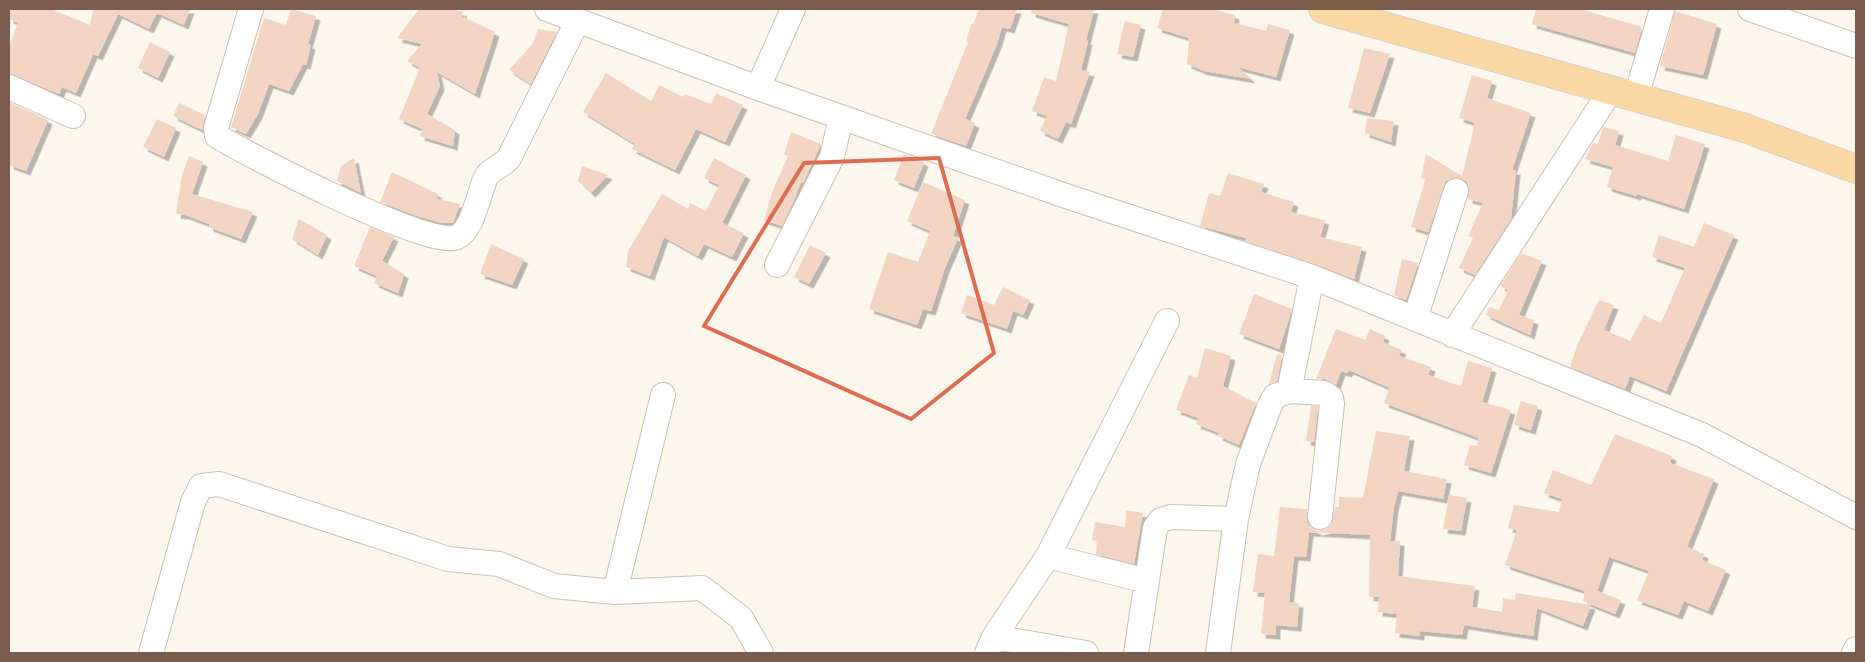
<svg xmlns="http://www.w3.org/2000/svg" width="1865" height="662" font-family="Signika,sans-serif">
	<style>
		.building { fill: #f3d5c3; filter: url(#shadow) }
		.lines { fill: none; stroke-linecap: round; stroke-linejoin: round }
		.minor-casing { stroke: #d1beb0; stroke-width: 26 }
		.major-casing { stroke: #dad1cd; stroke-width: 30 }
		.minor { stroke: #fff; stroke-width: 24 }
		.major { stroke: #fbd9a5; stroke-width: 28 }
		.marked { fill: none; stroke: #dc6d51; stroke-width: 4; stroke-linejoin: round }
	</style>
	<defs>
		<filter id="shadow"><feDropShadow dx="4.5" dy="4.5" stdDeviation="0" flood-color="#0004"/></filter>
	</defs>
	<rect width="100%" height="100%" fill="#fdf6ec"/>
	<path class="building" d="M 9,9 L 51,9 L 90,25 L 93,9 L 190,9 L 184,25 L 157,13 L 149,29 L 118,14 L 98,56 L 93,54 L 76,93 L 62,87 L 59,94 L 9,73 L 9,46 L 18,23 L 9,19 Z
		M 291,9 L 316,16 L 308,44 L 311,45 L 306,65 L 303,64 L 289,91 L 269,84 L 258,114 L 246,134 L 231,127 L 264,18 L 286,25 Z
		M 419,9 L 448,9 L 463,12 L 461,16 L 495,32 L 475,94 L 437,72 L 440,86 L 427,114 L 455,130 L 453,146 L 420,136 L 422,129 L 399,119 L 420,68 L 407,61 L 422,44 L 397,38 Z
		M 979,9 L 1017,9 L 1010,29 L 1002,27 L 997,44 L 965,119 L 975,123 L 966,146 L 931,134 L 968,42 L 966,42 L 971,24 L 973,24 Z
		M 1032,9 L 1094,9 L 1086,40 L 1088,41 L 1081,70 L 1090,72 L 1071,124 L 1066,122 L 1058,139 L 1040,131 L 1047,116 L 1032,111 L 1044,77 L 1056,81 L 1069,24 L 1031,13 Z
		M 1163,9 L 1212,9 L 1235,15 L 1234,23 L 1266,31 L 1268,24 L 1290,30 L 1276,77 L 1238,67 L 1251,79 L 1204,71 L 1187,64 L 1189,38 L 1157,28 Z
		M 1536,9 L 1580,9 L 1642,27 L 1635,53 L 1532,24 Z
		M 1675,11 L 1717,24 L 1703,75 L 1660,66 Z
		M 1125,21 L 1141,25 L 1133,57 L 1117,54 Z
		M 538,29 L 557,32 L 531,84 L 509,70 L 533,43 Z
		M 150,42 L 170,52 L 158,78 L 138,68 Z
		M 1364,48 L 1390,54 L 1370,113 L 1348,108 Z
		M 606,73 L 651,101 L 659,85 L 683,97 L 685,94 L 711,104 L 716,93 L 743,105 L 725,142 L 696,129 L 675,170 L 632,149 L 635,144 L 583,112 Z
		M 1472,75 L 1492,81 L 1487,98 L 1531,113 L 1512,170 L 1516,170 L 1511,219 L 1475,275 L 1459,268 L 1473,238 L 1468,236 L 1483,203 L 1468,199 L 1469,189 L 1466,181 L 1454,178 L 1446,181 L 1428,232 L 1411,227 L 1425,180 L 1421,178 L 1426,154 L 1462,176 L 1475,123 L 1459,118 Z
		M 9,102 L 48,120 L 26,171 L 9,165 Z
		M 179,103 L 205,115 L 202,130 L 173,116 Z
		M 1367,118 L 1394,121 L 1391,142 L 1365,133 Z
		M 157,119 L 176,128 L 164,157 L 143,147 Z
		M 1603,127 L 1619,131 L 1615,145 L 1668,161 L 1676,135 L 1705,144 L 1684,209 L 1637,194 L 1636,196 L 1607,187 L 1613,167 L 1585,159 L 1593,143 L 1598,144 Z
		M 791,132 L 821,144 L 803,183 L 801,182 L 795,198 L 782,226 L 764,220 L 773,190 L 788,156 L 784,154 Z
		M 904,154 L 924,162 L 914,188 L 894,180 Z
		M 189,156 L 203,162 L 192,194 L 253,212 L 241,239 L 209,227 L 209,224 L 185,215 L 176,214 L 182,175 Z
		M 354,158 L 361,193 L 337,181 L 341,166 Z
		M 714,158 L 746,175 L 722,223 L 744,233 L 732,257 L 704,244 L 698,256 L 664,237 L 650,276 L 626,267 L 628,251 L 662,194 L 688,209 L 690,203 L 706,211 L 719,185 L 704,178 Z
		M 582,166 L 608,175 L 591,193 L 578,181 Z
		M 392,172 L 438,194 L 437,199 L 460,204 L 453,223 L 442,223 L 417,216 L 380,202 Z
		M 1228,173 L 1264,184 L 1261,192 L 1294,202 L 1291,212 L 1325,220 L 1320,237 L 1362,247 L 1354,279 L 1245,241 L 1246,238 L 1200,226 L 1209,193 L 1220,196 Z
		M 923,182 L 965,200 L 953,236 L 958,238 L 945,268 L 931,311 L 923,309 L 917,325 L 869,309 L 888,252 L 918,262 L 930,231 L 907,221 Z
		M 299,219 L 327,235 L 318,255 L 292,239 Z
		M 1704,223 L 1734,235 L 1666,391 L 1630,376 L 1625,389 L 1570,367 L 1578,343 L 1599,300 L 1614,305 L 1604,330 L 1630,341 L 1644,315 L 1661,323 L 1685,268 L 1652,257 L 1659,235 L 1694,247 Z
		M 370,227 L 394,237 L 382,261 L 404,274 L 398,293 L 374,283 L 377,276 L 354,266 Z
		M 491,244 L 524,259 L 512,285 L 480,274 Z
		M 810,245 L 826,253 L 809,284 L 794,277 Z
		M 1521,253 L 1542,261 L 1519,315 L 1534,320 L 1530,335 L 1486,315 L 1489,307 L 1499,310 L 1508,290 L 1500,286 Z
		M 1402,259 L 1418,263 L 1406,300 L 1394,295 Z
		M 1003,287 L 1030,300 L 1023,315 L 1013,311 L 1007,329 L 961,313 L 967,295 L 994,305 Z
		M 1254,294 L 1292,309 L 1279,349 L 1239,334 Z
		M 1336,329 L 1365,340 L 1370,329 L 1385,336 L 1383,342 L 1402,350 L 1399,356 L 1431,367 L 1428,375 L 1461,386 L 1468,361 L 1492,368 L 1482,402 L 1511,410 L 1491,473 L 1464,465 L 1470,445 L 1477,446 L 1479,438 L 1384,403 L 1390,388 L 1349,370 L 1347,373 L 1341,371 L 1336,385 L 1325,379 L 1316,379 Z
		M 1205,348 L 1231,356 L 1223,386 L 1256,403 L 1239,445 L 1218,436 L 1219,433 L 1196,424 L 1198,418 L 1176,410 L 1189,375 L 1197,378 Z
		M 1277,354 L 1282,355 L 1277,381 L 1269,384 Z
		M 1521,401 L 1538,406 L 1531,430 L 1514,425 Z
		M 1311,406 L 1318,406 L 1314,442 L 1306,441 Z
		M 1376,431 L 1410,436 L 1404,471 L 1447,479 L 1443,499 L 1398,491 L 1394,507 L 1390,541 L 1400,541 L 1398,576 L 1475,586 L 1472,607 L 1502,612 L 1503,598 L 1515,600 L 1516,593 L 1591,605 L 1583,626 L 1537,608 L 1533,636 L 1464,625 L 1462,635 L 1420,631 L 1420,636 L 1395,633 L 1397,614 L 1378,612 L 1379,597 L 1369,597 L 1370,535 L 1309,532 L 1306,557 L 1294,556 L 1289,602 L 1299,603 L 1297,627 L 1276,625 L 1276,635 L 1261,634 L 1265,593 L 1253,592 L 1258,554 L 1274,556 L 1280,507 L 1307,509 L 1307,522 L 1312,528 L 1318,531 L 1326,529 L 1331,525 L 1335,507 L 1339,507 L 1339,497 L 1363,498 Z
		M 1615,434 L 1672,456 L 1670,463 L 1714,479 L 1687,547 L 1704,554 L 1702,560 L 1726,570 L 1708,611 L 1684,601 L 1678,615 L 1637,600 L 1649,571 L 1609,557 L 1597,591 L 1621,600 L 1615,614 L 1583,601 L 1585,591 L 1505,565 L 1517,530 L 1508,528 L 1514,505 L 1559,512 L 1562,499 L 1544,493 L 1553,470 L 1591,485 Z
		M 1449,495 L 1467,498 L 1461,531 L 1443,529 Z
		M 1126,510 L 1143,513 L 1134,564 L 1096,554 L 1097,541 L 1092,540 L 1095,522 L 1125,527 Z"/>
	<g class="lines">
		<g class="minor-casing">
			<path id="minor" d="M 251,9 L 216,128 L 217,136 C 248,155 431,250 457,237 C 473,230 479,192 486,177 C 490,169 503,166 509,158 L 578,20
				M 547,9 L 758,88 L 1066,196 L 1312,277 L 1702,435 L 1856,517
				M 1750,9 L 1856,46
				M 9,87 L 73,116
				M 758,88 L 793,9
				M 1636,97 L 1662,9
				M 777,265 L 832,157 L 841,117
				M 1415,319 L 1456,191
				M 1452,335 L 1611,90
				M 1289,391 L 1324,393 L 1331,398 L 1332,404 L 1320,517
				M 663,395 L 615,592 L 702,588 L 741,618 L 761,653
				M 1048,556 L 1147,581
				M 994,637 L 1086,653
				M 151,653 L 193,502 L 201,486 L 219,484 L 448,559 L 499,564 L 554,586 L 615,592
				M 987,653 L 994,637 L 1048,556 L 1167,321
				M 1136,653 L 1155,528 L 1161,520 L 1171,517 L 1236,519
				M 1218,653 L 1236,519 L 1248,464 L 1270,405 L 1275,396 L 1289,391 L 1312,277
				M 1854,653 L 1856,649"/>
		</g>
		<g class="major-casing">
			<path id="major" d="M 1323,9 L 1745,128 L 1856,169"/>
		</g>
		<use href="#minor" class="minor"/>
		<use href="#major" class="major"/>
	</g>
	<path class="marked" d="M 939,158 L 994,353 L 911,419 L 704,326 L 804,163 Z"/>
	<rect width="1865" height="662" fill="none" stroke="#7a5c4d" stroke-width="20"/>
</svg>
